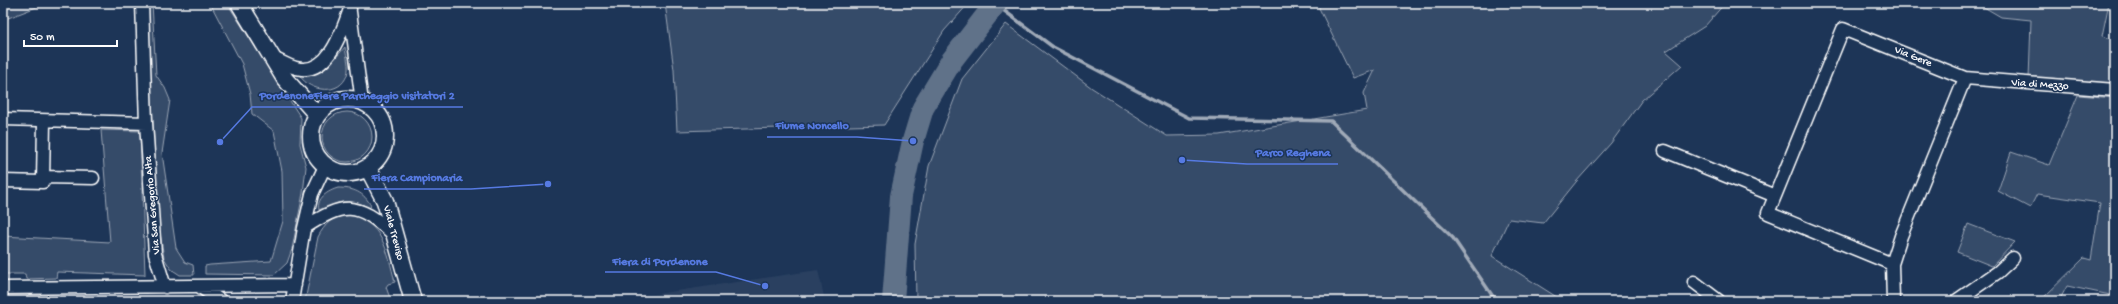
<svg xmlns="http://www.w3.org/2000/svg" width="2118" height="304" font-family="'Gochi Hand',sans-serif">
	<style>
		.built { fill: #2a4161 }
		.green { fill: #364b69; stroke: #9aa5b4 }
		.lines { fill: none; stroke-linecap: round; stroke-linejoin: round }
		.stream { stroke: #a0aab8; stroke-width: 3.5 }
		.river { stroke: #617289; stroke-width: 22 }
		.minor-casing { stroke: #fff; stroke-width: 15 }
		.major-casing { stroke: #fff; stroke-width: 19 }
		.minor { stroke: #1d3557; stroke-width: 12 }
		.major { stroke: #1d3557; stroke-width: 16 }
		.labels { text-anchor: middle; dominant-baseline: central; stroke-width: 3; stroke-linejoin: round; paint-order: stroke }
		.street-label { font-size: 11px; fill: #fff; stroke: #1d3557 }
		.leader { fill: none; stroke: #567ae2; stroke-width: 1.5 }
		.callout-dot { fill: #567ae2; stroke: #1d3557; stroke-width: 1.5 }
		.callout-label { font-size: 12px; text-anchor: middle; font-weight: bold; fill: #567ae2; stroke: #1d3557; stroke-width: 3; stroke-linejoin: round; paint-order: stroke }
	</style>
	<rect width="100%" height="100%" fill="#1d3557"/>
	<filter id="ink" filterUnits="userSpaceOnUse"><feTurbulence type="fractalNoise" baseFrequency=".025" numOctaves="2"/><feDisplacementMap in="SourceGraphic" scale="8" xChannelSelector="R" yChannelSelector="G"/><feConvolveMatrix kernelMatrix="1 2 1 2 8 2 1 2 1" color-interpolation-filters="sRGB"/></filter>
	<g filter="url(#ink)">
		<path class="built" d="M 818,270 L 825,301 L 628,301 L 663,293 Z"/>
		<path class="green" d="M 3,3 L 47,3 L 3,20 Z
			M 147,3 L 152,3 L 156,75 L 165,88 L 170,100 L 162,153 L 176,248 L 185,262 L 193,265 L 194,275 L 180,275 L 171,269 L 164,258 L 158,220 Z
			M 210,3 L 227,3 L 301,118 L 300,144 L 306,167 L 303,193 L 292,249 L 287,263 L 274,275 L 205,274 L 205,266 L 210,265 L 271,261 L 283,221 L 282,171 L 274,131 L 252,114 L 250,94 L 242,64 Z
			M 665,3 L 969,3 L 944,31 L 884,125 L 677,131 L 674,70 Z
			M 1320,3 L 1725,3 L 1705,26 L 1666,51 L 1682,65 L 1642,100 L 1611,143 L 1576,182 L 1543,223 L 1509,219 L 1492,256 L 1563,301 L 916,301 L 915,244 L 929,166 L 962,79 L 1006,24 L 1092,88 L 1167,136 L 1219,135 L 1367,110 L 1364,93 L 1375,70 L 1353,78 L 1319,8 Z
			M 1977,3 L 2109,3 L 2102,36 L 2115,40 L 2115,83 L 2029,79 L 2031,20 L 2001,17 Z
			M 345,47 C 346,56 350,66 347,75 C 340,96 310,92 300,76 C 324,71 330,65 345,47 Z
			M 2078,95 L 2115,98 L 2115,296 L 2067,286 L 2059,301 L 2040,301 L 2084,258 L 2091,260 L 2100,203 L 2037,194 L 2030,208 L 1998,191 L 2011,152 L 2049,165 Z
			M322 137a25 25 0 1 1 50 0a25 25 0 1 1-50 0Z
			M 101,130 L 140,131 L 145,275 L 57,272 L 56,278 L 26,279 L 25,274 L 3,274 L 3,236 L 110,242 Z
			M 338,188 C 353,188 364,192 371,206 L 369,208 C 352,197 336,202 319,210 C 316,198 328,191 338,188 Z
			M 347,214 C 383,221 387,251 395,282 L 388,284 L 386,287 L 391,301 L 305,301 L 318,237 C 324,225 334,215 347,214 Z
			M 1968,224 L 2015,242 L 1992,266 L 1957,252 Z"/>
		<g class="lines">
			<path class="stream" d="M 995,4 L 1053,47 L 1189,118 L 1331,121 L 1453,238 L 1496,301"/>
			<path class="river" d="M 893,301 L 901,196 L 913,141 L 923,108 L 952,60 L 996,3"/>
			<g class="minor-casing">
				<path id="minor" d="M 142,3 L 146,123 L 155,254 L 165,287
					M 350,12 L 362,102
					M 273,58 C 280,61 288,66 296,68 C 328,77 342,31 350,9
					M 1965,78 L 2115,90
					M 3,119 L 146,123
					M 1665,151 L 1775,196 L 1768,213 L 1892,264
					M 43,177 L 93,178
					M 3,181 L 43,182 L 44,121
					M 1775,196 L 1843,29 L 1965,78 L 1901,236 L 1892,264 L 1893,301
					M 304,228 C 344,202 357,201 393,234
					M 1694,282 L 1719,301
					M 200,287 L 221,301
					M 3,288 L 295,285
					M 292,301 L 304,228 L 312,194 L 325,166
					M 1956,301 L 1998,272 L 2013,258"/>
			</g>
			<g class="major-casing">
				<path id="major" d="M 239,3 L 285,79 L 317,115
					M311 136a37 37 0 1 1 74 0a37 37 0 1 1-74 0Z
					M 368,168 L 385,201 L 413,301"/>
			</g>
			<use href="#minor" class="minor"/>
			<use href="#major" class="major"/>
		</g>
	</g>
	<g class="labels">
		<g class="street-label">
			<text transform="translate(1913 57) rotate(22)">Via Gere</text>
			<text transform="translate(2040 85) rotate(4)">Via di Mezzo</text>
			<text transform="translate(153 205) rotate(-95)">Via San Gregorio Alta</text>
			<text transform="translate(393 233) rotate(75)">Viale Treviso</text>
		</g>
	</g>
	<path class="leader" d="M220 142L252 107H463M913 141L857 137H767M1182 160L1247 164H1338M548 184L471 189H364M765 286L716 272H605"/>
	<g class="callout-dot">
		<circle cx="220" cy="142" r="4"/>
		<circle cx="913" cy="141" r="4"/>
		<circle cx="1182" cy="160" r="4"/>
		<circle cx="548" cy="184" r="4"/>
		<circle cx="765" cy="286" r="4"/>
	</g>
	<g class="callout-label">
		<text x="357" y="99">PordenoneFiere Parcheggio visitatori 2</text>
		<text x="812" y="129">Fiume Noncello</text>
		<text x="1293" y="156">Parco Reghena</text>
		<text x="417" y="181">Fiera Campionaria</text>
		<text x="660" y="265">Fiera di Pordenone</text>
	</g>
	<rect width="2118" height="304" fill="none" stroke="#1d3557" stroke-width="16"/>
	<rect x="8" y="8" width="2102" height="288" fill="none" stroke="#fff" stroke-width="1.5" filter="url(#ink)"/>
	<path d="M24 40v6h93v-6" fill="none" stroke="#ffffff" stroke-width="2"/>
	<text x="30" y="40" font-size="12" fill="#ffffff" stroke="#1d3557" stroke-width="3" paint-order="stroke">50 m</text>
</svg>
